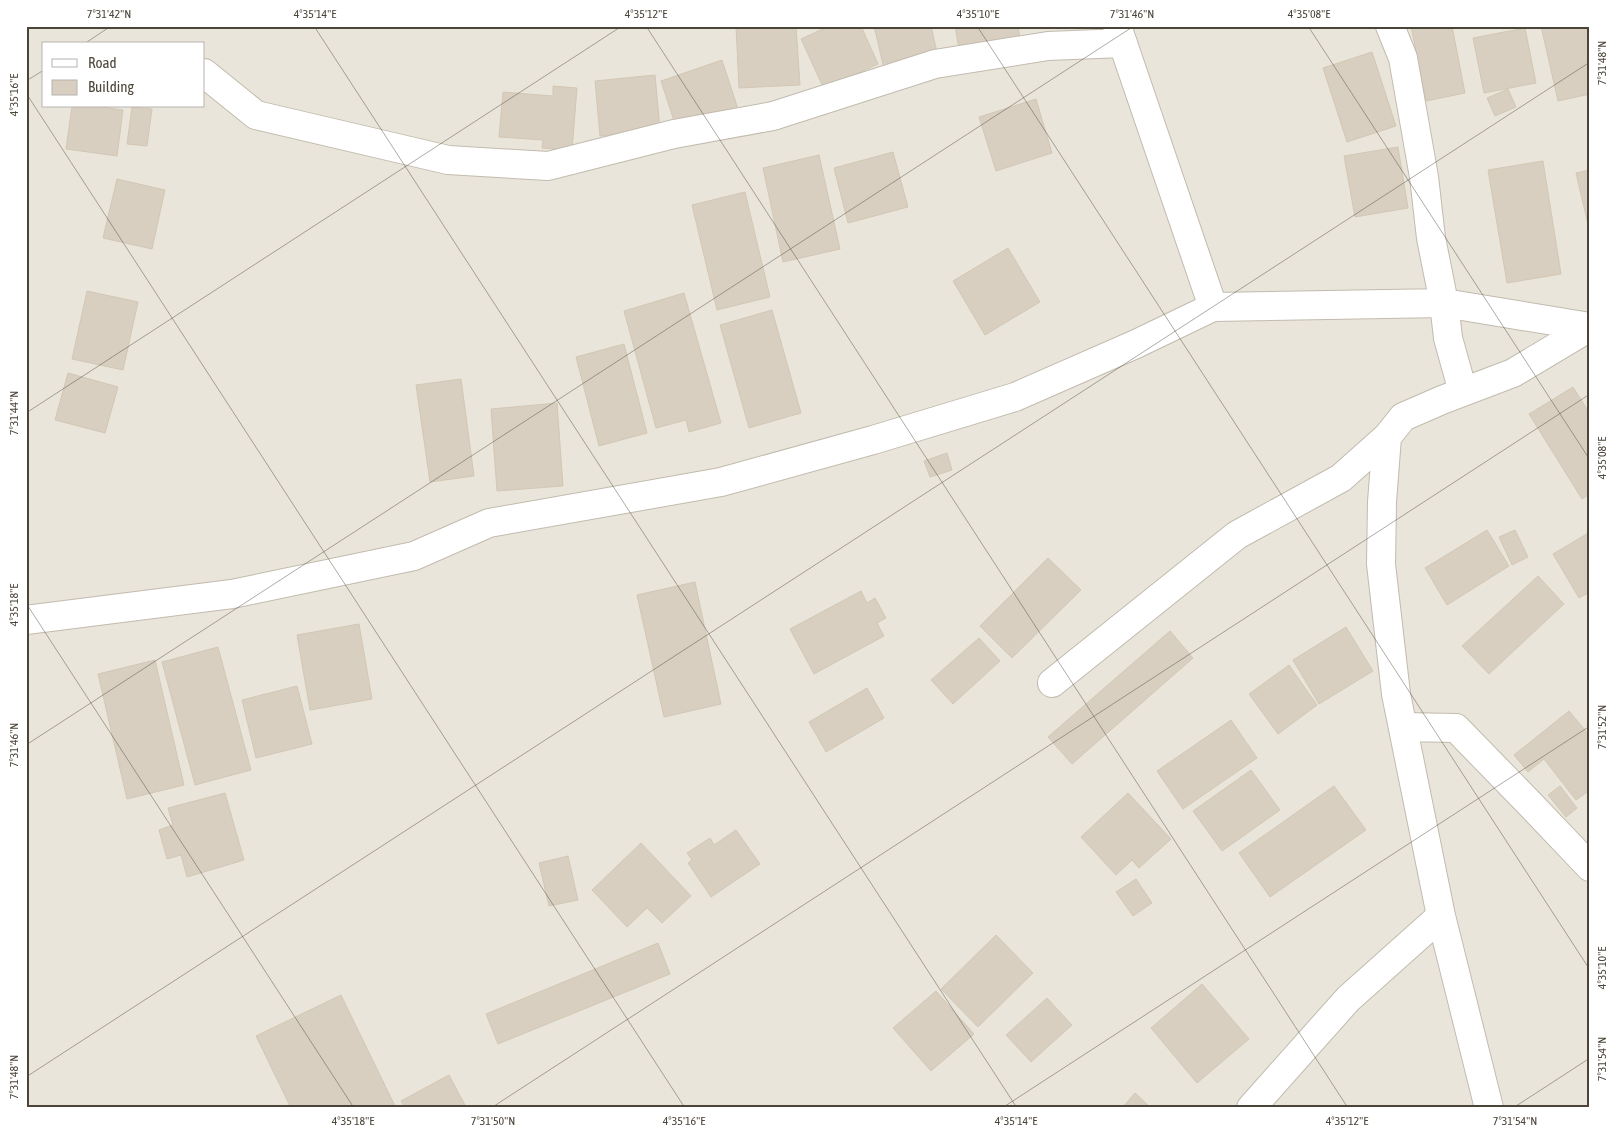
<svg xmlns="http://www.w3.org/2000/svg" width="1616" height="1134" font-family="'Asap Condensed',sans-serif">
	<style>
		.residential { fill: #eae5da; fill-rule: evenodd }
		.building { fill: #d8cfc1; stroke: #d3c7b4 }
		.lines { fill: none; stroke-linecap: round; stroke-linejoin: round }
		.minor-casing { stroke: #c2bbae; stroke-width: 30 }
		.minor { stroke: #fff; stroke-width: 28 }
		.ticks { fill: none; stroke: #4b4439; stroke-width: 1; stroke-opacity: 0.45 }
		.neatline { fill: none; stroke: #4b4439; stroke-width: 2 }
		.ticks-label { font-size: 12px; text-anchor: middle; fill: #4b4439 }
	</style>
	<rect width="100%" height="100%" fill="#f6f3ec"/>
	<path class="residential" d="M 26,26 L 1590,26 L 1590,1108 L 26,1108 ZM 44,44 L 204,44 L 204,106 L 44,106 Z"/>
	<path class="building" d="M 736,26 L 796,26 L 800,85 L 739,88 Z
		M 829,26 L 861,26 L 878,64 L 824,89 L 801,39 Z
		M 874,26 L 931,26 L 939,61 L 885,73 Z
		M 955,26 L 1018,26 L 1020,38 L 959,49 Z
		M 1411,26 L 1452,26 L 1465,93 L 1426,101 Z
		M 1541,26 L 1587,26 L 1590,37 L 1590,94 L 1558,101 Z
		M 1525,28 L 1536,83 L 1484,93 L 1473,38 Z
		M 1372,52 L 1396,126 L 1347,142 L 1323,68 Z
		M 722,60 L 738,109 L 677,130 L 661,81 Z
		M 655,75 L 660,129 L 600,136 L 595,81 Z
		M 553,86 L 577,88 L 572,150 L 542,148 L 543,140 L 499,137 L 503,92 L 553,96 Z
		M 1508,89 L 1516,107 L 1495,116 L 1487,98 Z
		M 1036,99 L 1052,153 L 996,171 L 979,117 Z
		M 72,106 L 95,106 L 123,110 L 117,156 L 66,149 Z
		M 132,107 L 152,109 L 147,146 L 127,144 Z
		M 1398,147 L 1408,208 L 1355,217 L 1344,156 Z
		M 893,152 L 908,207 L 848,223 L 834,168 Z
		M 819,155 L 840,249 L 783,262 L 763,168 Z
		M 1543,161 L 1561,274 L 1507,283 L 1488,170 Z
		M 1590,170 L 1590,233 L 1576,173 Z
		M 117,179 L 165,190 L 152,249 L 103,238 Z
		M 745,192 L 770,297 L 717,310 L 692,205 Z
		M 1008,248 L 1040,302 L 985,335 L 953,281 Z
		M 87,291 L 138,302 L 123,370 L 72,359 Z
		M 684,293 L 721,423 L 689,432 L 686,420 L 656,428 L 624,311 Z
		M 772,310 L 801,413 L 749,428 L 720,325 Z
		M 624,344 L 647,433 L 599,446 L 576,357 Z
		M 68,373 L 118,387 L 105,433 L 55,420 Z
		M 461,379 L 474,476 L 430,482 L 416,385 Z
		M 1573,387 L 1590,414 L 1590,494 L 1582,499 L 1529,414 Z
		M 557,403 L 563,486 L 497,491 L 491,409 Z
		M 947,453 L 952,470 L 930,477 L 924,461 Z
		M 1487,530 L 1509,566 L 1447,605 L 1425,568 Z
		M 1515,530 L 1528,557 L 1512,565 L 1499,537 Z
		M 1590,532 L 1590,592 L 1579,598 L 1553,554 Z
		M 1048,558 L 1081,590 L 1012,658 L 980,626 Z
		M 1538,576 L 1564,604 L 1489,674 L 1462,646 Z
		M 695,582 L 721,704 L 664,717 L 637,595 Z
		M 861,591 L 867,603 L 875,598 L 886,618 L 877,623 L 884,636 L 814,674 L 790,629 Z
		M 359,624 L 372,699 L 310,710 L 297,635 Z
		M 1346,627 L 1373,671 L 1319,704 L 1293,660 Z
		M 1170,631 L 1193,658 L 1072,764 L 1048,737 Z
		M 979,638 L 1000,661 L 953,704 L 931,680 Z
		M 218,647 L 251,770 L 195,785 L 162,662 Z
		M 155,660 L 184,785 L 127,799 L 98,674 Z
		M 1289,665 L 1317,705 L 1278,734 L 1249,694 Z
		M 297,686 L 312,744 L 256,758 L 242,700 Z
		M 867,688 L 884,718 L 826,752 L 809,722 Z
		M 1569,711 L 1590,736 L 1590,790 L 1576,800 L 1544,759 L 1528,772 L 1514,755 Z
		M 1231,720 L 1257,758 L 1183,809 L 1157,771 Z
		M 1251,770 L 1280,810 L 1222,851 L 1193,811 Z
		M 1334,786 L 1366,830 L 1270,897 L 1239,853 Z
		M 1560,786 L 1577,808 L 1566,817 L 1548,795 Z
		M 225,793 L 244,860 L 187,877 L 181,855 L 167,859 L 159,830 L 173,825 L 168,808 Z
		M 1128,793 L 1171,839 L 1139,868 L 1132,860 L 1116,875 L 1081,837 Z
		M 736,830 L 760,864 L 711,897 L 688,863 L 692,860 L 687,853 L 710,838 L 714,845 Z
		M 641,843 L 691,896 L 662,923 L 647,908 L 627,927 L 592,890 Z
		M 568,856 L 578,900 L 549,906 L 539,863 Z
		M 1136,879 L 1152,903 L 1133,916 L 1116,892 Z
		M 996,935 L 1033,973 L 978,1027 L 941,989 Z
		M 658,943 L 670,974 L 498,1044 L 486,1014 Z
		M 1202,984 L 1249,1039 L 1197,1083 L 1151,1028 Z
		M 936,991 L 974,1034 L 931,1071 L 893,1028 Z
		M 341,995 L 395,1106 L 392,1108 L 291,1108 L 256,1036 Z
		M 1047,998 L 1072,1025 L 1031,1062 L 1006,1035 Z
		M 449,1075 L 466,1107 L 405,1108 L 401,1101 Z
		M 1135,1093 L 1151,1108 L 1122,1108 Z"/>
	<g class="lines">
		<g class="minor-casing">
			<path id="minor" d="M 1117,26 L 1213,307
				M 1390,26 L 1403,58 L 1424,177 L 1431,238 L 1444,303 L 1448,338 L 1463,392
				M 204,73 L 256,115 L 448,160 L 548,166 L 674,134 L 773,116 L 935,64 L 1048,46 L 1123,43
				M 26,620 L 232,594 L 414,556 L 489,523 L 721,482 L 873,440 L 1015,397 L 1136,344 L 1213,307 L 1444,303 L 1590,327
				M 1052,683 L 1237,535 L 1341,478 L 1387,437
				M 1403,727 L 1456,728 L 1530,804 L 1590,867
				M 1251,1108 L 1348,999 L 1441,916
				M 1489,1108 L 1441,916 L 1396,694 L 1381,564 L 1382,502 L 1387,437 L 1403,417 L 1442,400 L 1513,373 L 1590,327"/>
		</g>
		<use href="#minor" class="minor"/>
	</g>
	<path class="ticks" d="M 314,26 L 1017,1108M 646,26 L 1348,1108M 977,26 L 1590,970M 1308,26 L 1590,460M 84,44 L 111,26M 26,81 L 44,70M 26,93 L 685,1108M 26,413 L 622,26M 26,603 L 354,1108M 26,745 L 1134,26M 26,1077 L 1590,62M 491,1108 L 1590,394M 1002,1108 L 1590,726M 1513,1108 L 1590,1058"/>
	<rect width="1616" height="1134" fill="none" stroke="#ffffff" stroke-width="55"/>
	<rect x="42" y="42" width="162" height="65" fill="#ffffff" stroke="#b7b4b0"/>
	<rect x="52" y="59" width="25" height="8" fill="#ffffff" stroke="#b7b4b0"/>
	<text x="88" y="68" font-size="15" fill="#4b4439">Road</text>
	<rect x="52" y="80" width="25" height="15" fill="#d8cfc1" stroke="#b7b4b0"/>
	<text x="88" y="92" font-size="15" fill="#4b4439">Building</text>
	<rect x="28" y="28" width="1560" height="1078" class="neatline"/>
	<g class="ticks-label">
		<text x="109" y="18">7°31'42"N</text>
		<text x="315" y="18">4°35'14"E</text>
		<text x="646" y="18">4°35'12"E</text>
		<text x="978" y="18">4°35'10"E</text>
		<text x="1132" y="18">7°31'46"N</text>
		<text x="1309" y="18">4°35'08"E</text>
		<text transform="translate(1602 63) rotate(-90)" y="4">7°31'48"N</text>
		<text transform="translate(14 95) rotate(-90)" y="4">4°35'16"E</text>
		<text transform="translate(14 413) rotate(-90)" y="4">7°31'44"N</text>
		<text transform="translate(1602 458) rotate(-90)" y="4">4°35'08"E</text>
		<text transform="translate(14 605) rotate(-90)" y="4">4°35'18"E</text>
		<text transform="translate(1602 727) rotate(-90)" y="4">7°31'52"N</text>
		<text transform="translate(14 745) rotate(-90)" y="4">7°31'46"N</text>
		<text transform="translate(1602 968) rotate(-90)" y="4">4°35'10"E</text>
		<text transform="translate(1602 1059) rotate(-90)" y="4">7°31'54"N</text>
		<text transform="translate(14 1077) rotate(-90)" y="4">7°31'48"N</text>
		<text x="353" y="1125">4°35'18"E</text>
		<text x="493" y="1125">7°31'50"N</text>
		<text x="684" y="1125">4°35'16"E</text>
		<text x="1016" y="1125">4°35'14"E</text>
		<text x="1347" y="1125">4°35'12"E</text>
		<text x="1515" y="1125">7°31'54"N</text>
	</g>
</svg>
